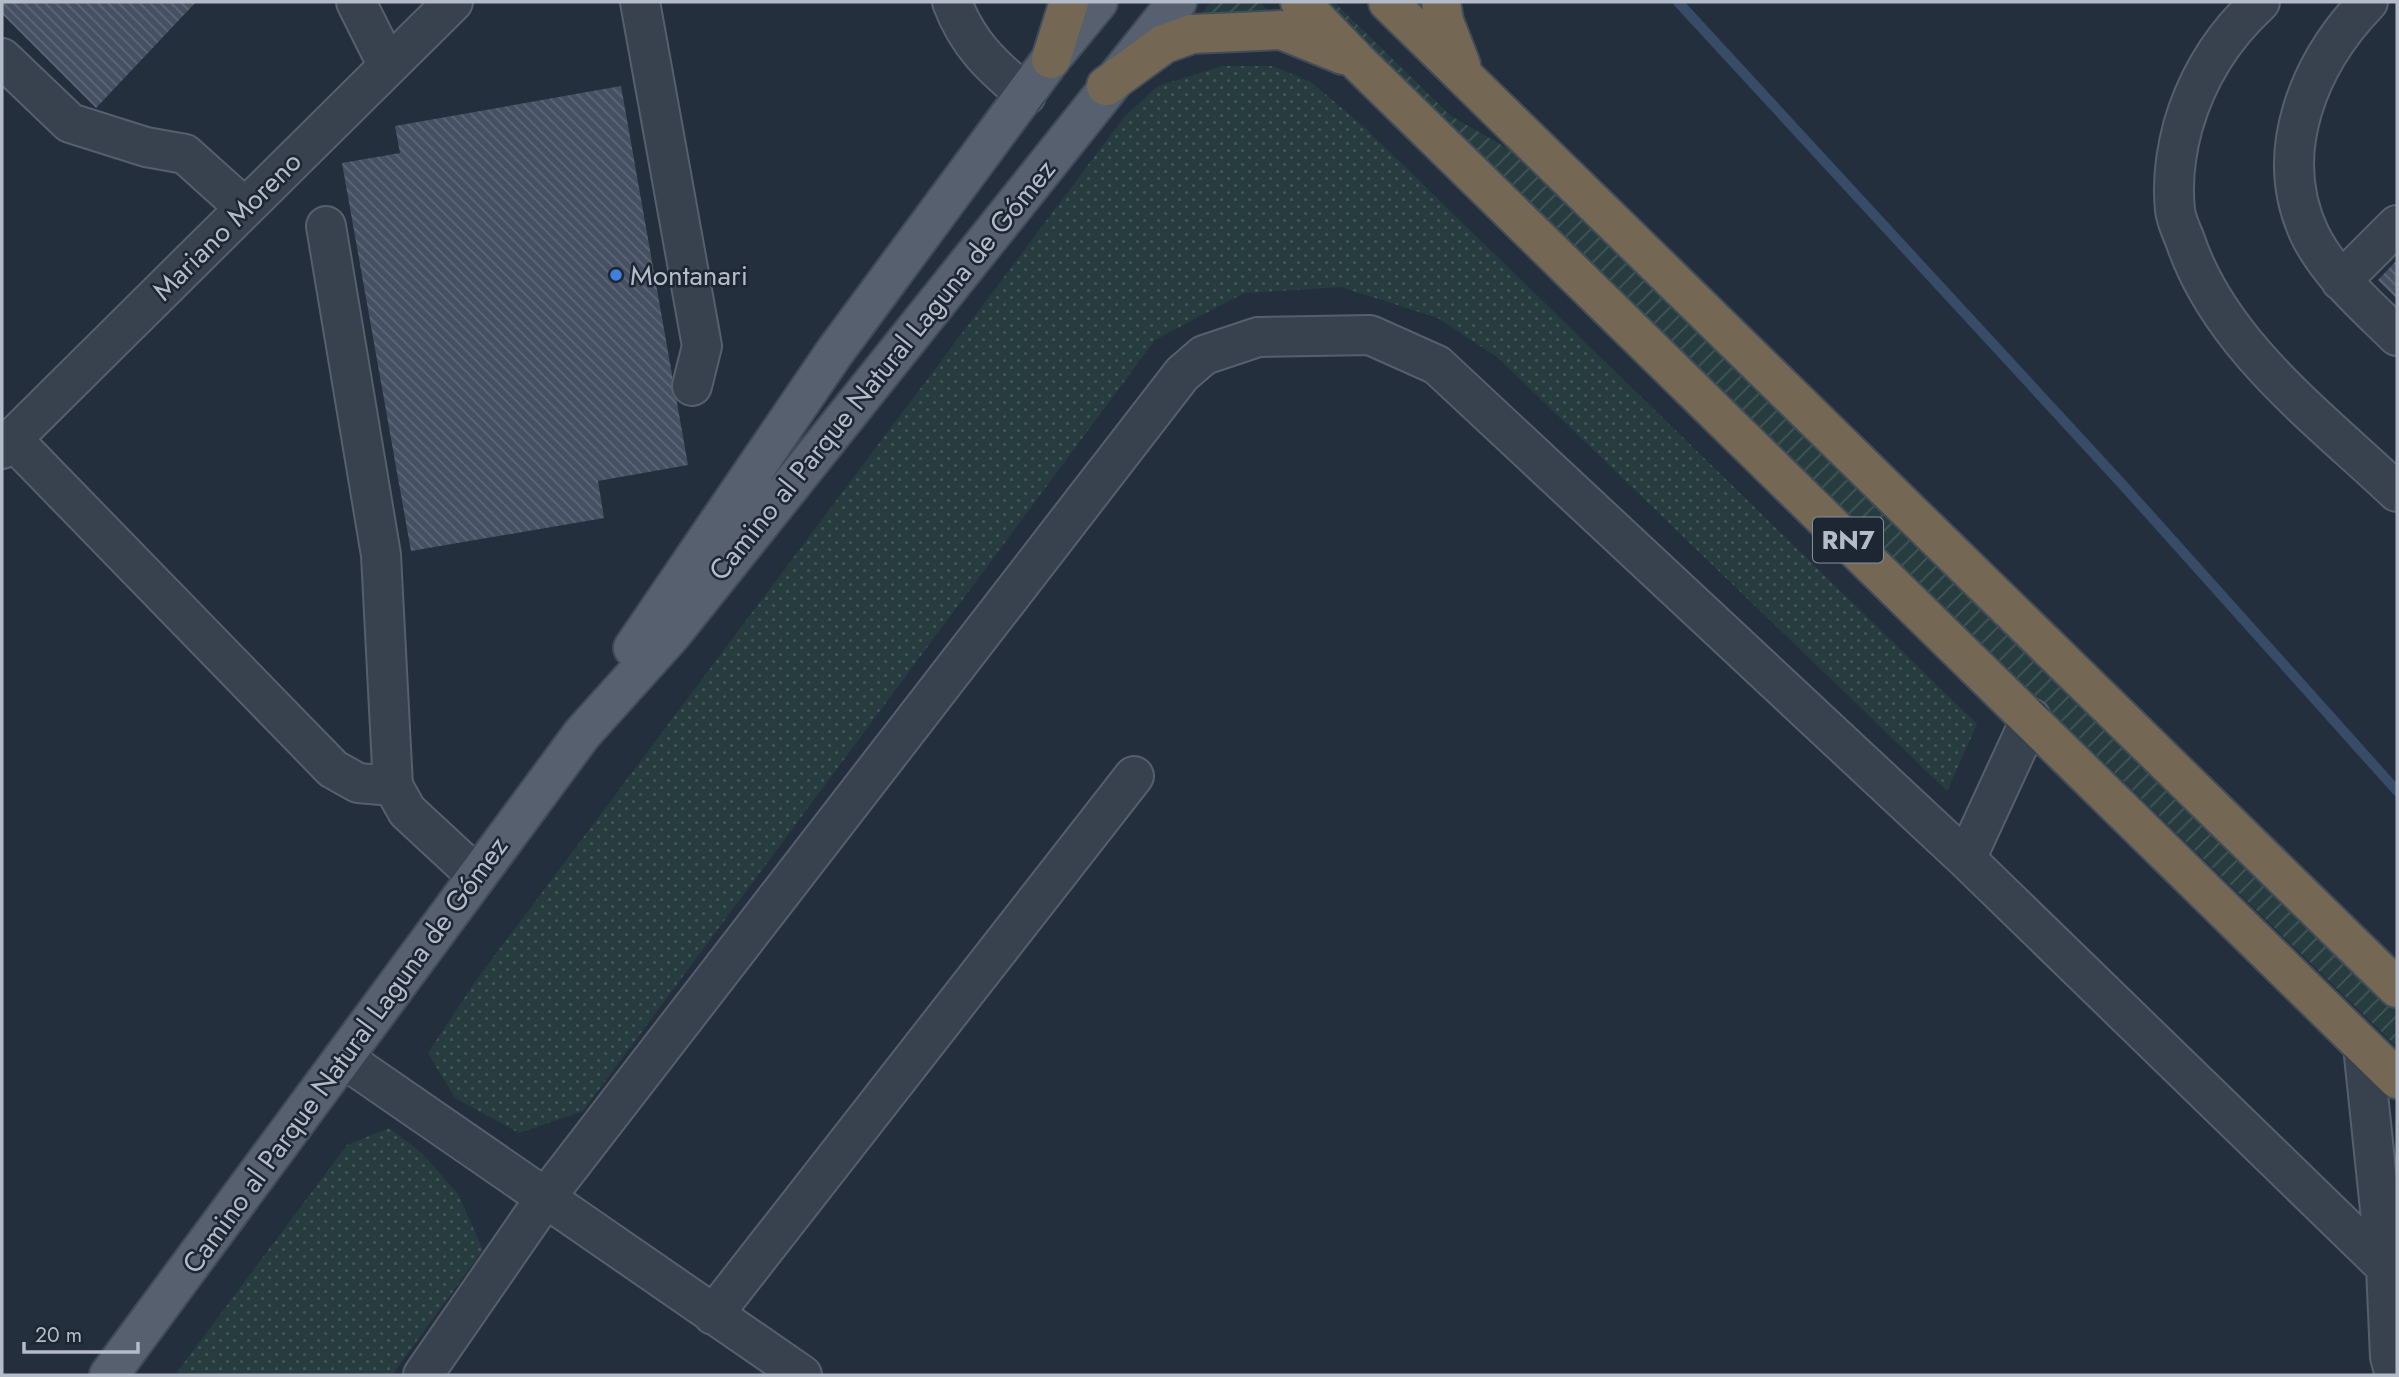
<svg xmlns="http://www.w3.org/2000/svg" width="2399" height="1377" font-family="Jost,sans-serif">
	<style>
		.grass { fill: url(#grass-dots) }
		.garden { fill: url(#garden-furrows) }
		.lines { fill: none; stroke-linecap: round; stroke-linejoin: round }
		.stream { stroke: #394c67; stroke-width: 10 }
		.building { fill: url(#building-back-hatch) }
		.minor-casing { stroke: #565f6c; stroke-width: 42 }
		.major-casing { stroke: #414a57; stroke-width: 42 }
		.highway-casing { stroke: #434c59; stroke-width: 42 }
		.minor { stroke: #38414e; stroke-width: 38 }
		.major { stroke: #56606e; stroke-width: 38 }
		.highway { stroke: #746855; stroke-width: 38 }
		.shop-dot { fill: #3f7fe0; stroke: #1d2633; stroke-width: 2.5 }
		.labels { text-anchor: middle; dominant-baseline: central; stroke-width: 5; stroke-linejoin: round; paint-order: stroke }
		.shield { fill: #1d2633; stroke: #878f9c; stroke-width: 2 }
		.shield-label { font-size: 26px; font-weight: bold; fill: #b4bcc9 }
		.street-label { font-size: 28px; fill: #b4bcc9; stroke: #1d2633 }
		.poi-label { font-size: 28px; fill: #b4bcc9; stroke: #1d2633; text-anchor: start }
	</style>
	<defs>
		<pattern id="grass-dots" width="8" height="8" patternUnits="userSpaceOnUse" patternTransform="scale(1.75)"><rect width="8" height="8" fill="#263c3f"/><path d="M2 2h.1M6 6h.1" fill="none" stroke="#435659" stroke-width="1.8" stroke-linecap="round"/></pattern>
		<pattern id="garden-furrows" width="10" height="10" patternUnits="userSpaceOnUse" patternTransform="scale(1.75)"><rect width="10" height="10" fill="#263c3f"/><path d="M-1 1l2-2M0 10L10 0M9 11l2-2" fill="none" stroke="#435659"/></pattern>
		<pattern id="building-back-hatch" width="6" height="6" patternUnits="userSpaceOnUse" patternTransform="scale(1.75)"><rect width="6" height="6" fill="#455162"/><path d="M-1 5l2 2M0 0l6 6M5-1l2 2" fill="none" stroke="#5d6877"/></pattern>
	</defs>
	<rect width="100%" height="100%" fill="#242f3e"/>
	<path class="grass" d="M 1222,66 L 1272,66 L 1311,82 L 1366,129 L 1977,724 L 1947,791 L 1497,357 L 1438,318 L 1341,287 L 1244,293 L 1155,340 L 583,1111 L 519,1133 L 455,1098 L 428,1053 L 477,979 L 1125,116 L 1158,86 Z
		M 389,1128 L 422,1153 L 458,1194 L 483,1250 L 392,1375 L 175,1375 L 347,1145 Z"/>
	<path class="garden" d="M 1211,2 L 1260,2 L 1273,16 L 1200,15 Z
		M 1322,2 L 1334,2 L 1451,116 L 1512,151 L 2397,1010 L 2397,1047 Z"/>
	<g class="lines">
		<path class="stream" d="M 1678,2 L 2122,484 L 2397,791"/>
	</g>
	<path class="building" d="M 2,2 L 196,2 L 96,108 L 2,14 Z
		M 621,86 L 688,465 L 598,481 L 604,518 L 411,551 L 342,163 L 400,153 L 395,126 Z
		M 2397,260 L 2397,299 L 2378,280 Z"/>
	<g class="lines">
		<g class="minor-casing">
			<path id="minor" d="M 356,2 L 388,66
				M 640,2 L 702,346 L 692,386
				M 952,2 C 968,45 992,66 1026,95
				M 2260,2 C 2223,36 2197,77 2183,126 C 2176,152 2172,182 2175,210 C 2176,220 2181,230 2185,240 C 2220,345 2319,418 2397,492
				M 2368,2 C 2309,63 2271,153 2310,235 C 2330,275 2366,305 2397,336
				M 2,58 L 70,123 L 146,147 L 185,154 L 245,208
				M 326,226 L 381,555 L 393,786 L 407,811 L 477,876
				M 2341,281 L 2397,225
				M 12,439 L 333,769 L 358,783 L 393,786
				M 2,449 L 453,2
				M 1966,859 L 2031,718
				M 2363,1046 L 2386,1267 L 2390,1357 L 2395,1375
				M 343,1058 L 802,1375
				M 713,1315 L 1134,776
				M 423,1375 L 546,1197 L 1182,374 L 1204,355 L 1258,337 L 1370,335 L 1437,365 L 1966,859 L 2386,1267"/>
		</g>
		<g class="major-casing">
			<path id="major" d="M 633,648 L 834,353 L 1051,59 L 1098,2
				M 109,1375 L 582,734 L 672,634 L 1177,2"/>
		</g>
		<g class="highway-casing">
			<path id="highway" d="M 1300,2 L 1357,61 L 2397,1079
				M 1388,2 L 2397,988
				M 1441,2 L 1444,21 L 1461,65
				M 1051,59 L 1069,2
				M 1106,86 L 1164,44 L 1192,34 L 1281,30 L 1343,55"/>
		</g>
		<use href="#minor" class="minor"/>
		<use href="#major" class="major"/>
		<use href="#highway" class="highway"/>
	</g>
	<circle class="shop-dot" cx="616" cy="275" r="7"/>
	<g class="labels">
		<rect class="shield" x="1813" y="517.5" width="70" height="45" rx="5"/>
		<g class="shield-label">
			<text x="1848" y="540">RN7</text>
		</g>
		<g class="street-label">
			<text transform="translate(227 226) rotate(-45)">Mariano Moreno</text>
			<text transform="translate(882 370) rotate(-51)">Camino al Parque Natural Laguna de Gómez</text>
			<text transform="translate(345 1055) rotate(-54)">Camino al Parque Natural Laguna de Gómez</text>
		</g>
		<g class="poi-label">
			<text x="630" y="275">Montanari</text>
		</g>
	</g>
	<rect width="2399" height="1377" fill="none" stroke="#b4bcc9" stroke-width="7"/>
	<path d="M24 1342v10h114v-10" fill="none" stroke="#b4bcc9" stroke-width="3.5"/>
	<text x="35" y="1342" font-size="21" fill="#b4bcc9" stroke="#1d2633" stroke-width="5" paint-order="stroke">20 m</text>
</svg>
